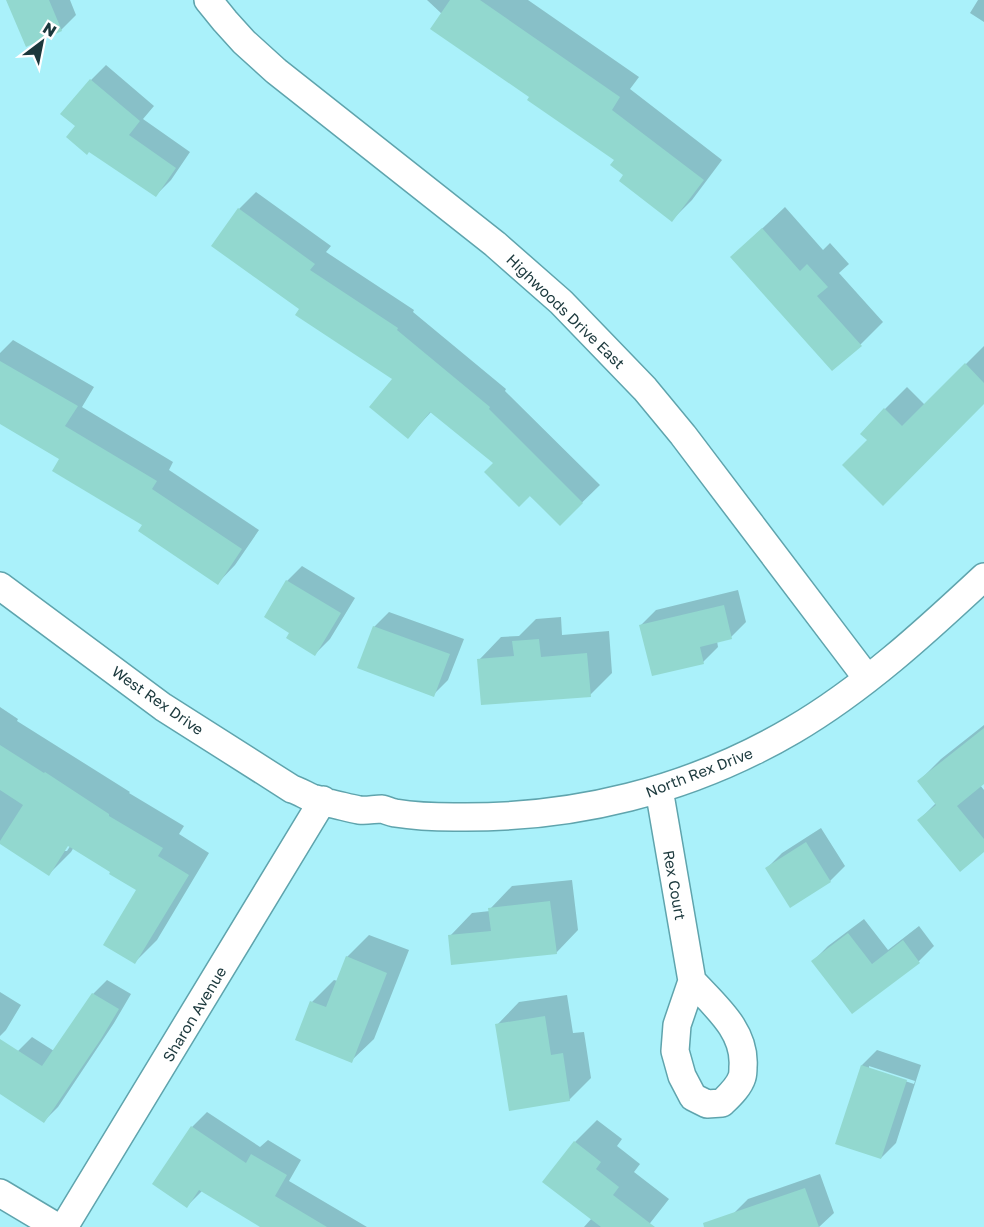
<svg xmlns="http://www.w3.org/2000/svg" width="984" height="1227" font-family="'Golos Text',sans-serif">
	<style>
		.shadow { fill: #0003; fill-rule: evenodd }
		.building { fill: #92d8cf }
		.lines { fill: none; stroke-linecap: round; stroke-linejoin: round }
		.minor-casing { stroke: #5fa4ad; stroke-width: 30 }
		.minor { stroke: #fff; stroke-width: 27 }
		.labels { text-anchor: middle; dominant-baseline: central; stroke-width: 4.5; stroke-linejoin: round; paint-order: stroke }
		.street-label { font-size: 15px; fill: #1b383c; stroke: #fff }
	</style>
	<rect width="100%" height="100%" fill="#aaf1fa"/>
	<path class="shadow" d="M 7,0 L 70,0 L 76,15 L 61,30 Z
		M 427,0 L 528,0 L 639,77 L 630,89 L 722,160 L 692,200 L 672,220 L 626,175 L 616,160 L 531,97 Z
		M 978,0 L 984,0 L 984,22 L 970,13 Z
		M 106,65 L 154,106 L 143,119 L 190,152 L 171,180 L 156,195 L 62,114 L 91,80 Z
		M 256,192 L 331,246 L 326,252 L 414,310 L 413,312 L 506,389 L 505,391 L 600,485 L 560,524 L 495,463 L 432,411 L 408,437 L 395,378 L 301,309 L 239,209 Z
		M 785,207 L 823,250 L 830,243 L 849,264 L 839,273 L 883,322 L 861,344 L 833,369 L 732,257 Z
		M 13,340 L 94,387 L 82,407 L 173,462 L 169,470 L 259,530 L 235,565 L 218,583 L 61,459 L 0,422 L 0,353 Z
		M 984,346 L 984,402 L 869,440 L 885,409 L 907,387 L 925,405 Z
		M 302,566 L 355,598 L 330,639 L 315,654 L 291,632 L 287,581 Z
		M 738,590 L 746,622 L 731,637 L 717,641 L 718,647 L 703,662 L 641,625 L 656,610 Z
		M 389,612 L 464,639 L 448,680 L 433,695 L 374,627 Z
		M 561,617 L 562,635 L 609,631 L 612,673 L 590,695 L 479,660 L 501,637 L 519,636 L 536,619 Z
		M 0,707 L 18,719 L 17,721 L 130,792 L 129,793 L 184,826 L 179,834 L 209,853 L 157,940 L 135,962 L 138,889 L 74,847 L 71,852 L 49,874 L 0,842 ZM 71,839 L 74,840 L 67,851 L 63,851 Z
		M 984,725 L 984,782 L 980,785 L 984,790 L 984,850 L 919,820 L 936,803 L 919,781 L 941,759 Z
		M 821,828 L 845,866 L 830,881 L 767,868 L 782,853 Z
		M 572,880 L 578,930 L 556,953 L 450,936 L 472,913 L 490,911 L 490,909 L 512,886 Z
		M 864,919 L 888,950 L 919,926 L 934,946 L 919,961 L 853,1012 L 813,961 L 828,946 Z
		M 369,935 L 409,950 L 374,1039 L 351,1061 L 312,1002 L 334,980 L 338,981 L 347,957 Z
		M 107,980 L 131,994 L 114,1023 L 58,1107 L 44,1121 L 0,1092 L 0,1078 L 18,1051 L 32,1037 L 54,1051 L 93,994 Z
		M 0,992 L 21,1005 L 6,1030 L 0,1036 Z
		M 567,995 L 573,1033 L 584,1032 L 591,1078 L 569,1100 L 497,1025 L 519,1002 Z
		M 877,1050 L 921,1065 L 896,1143 L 881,1158 L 862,1065 ZM 869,1066 L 915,1081 L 914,1084 L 869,1069 Z
		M 207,1112 L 260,1147 L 268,1140 L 301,1160 L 289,1181 L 367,1227 L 263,1227 L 202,1191 L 187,1206 L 192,1127 Z
		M 597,1120 L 622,1139 L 617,1146 L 640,1164 L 634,1172 L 669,1199 L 647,1227 L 584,1227 L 592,1218 L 575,1142 Z
		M 820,1174 L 834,1213 L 819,1227 L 738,1227 L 733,1214 L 748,1199 Z"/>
	<path class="building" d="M 6,0 L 49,0 L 62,31 L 26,47 Z
		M 450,0 L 480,0 L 620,97 L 612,110 L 704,180 L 672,222 L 619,181 L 623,175 L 610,165 L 614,160 L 527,100 L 529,97 L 430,29 Z
		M 90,79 L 140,121 L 129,135 L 176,168 L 156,197 L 89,152 L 87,155 L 66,137 L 75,126 L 60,114 Z
		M 238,208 L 315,264 L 310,270 L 398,328 L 397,330 L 490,407 L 489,409 L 583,503 L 560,526 L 530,496 L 519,507 L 484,472 L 493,463 L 430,412 L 408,439 L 369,407 L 392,379 L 295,315 L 299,309 L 211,246 Z
		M 762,228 L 800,271 L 807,264 L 828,287 L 817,296 L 862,346 L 832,371 L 730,257 Z
		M 0,361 L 78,406 L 65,426 L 157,481 L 152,489 L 242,549 L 218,585 L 138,531 L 142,525 L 52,471 L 59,459 L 0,424 Z
		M 965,363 L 984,383 L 984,404 L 883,506 L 842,465 L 867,440 L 860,434 L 884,408 L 902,426 Z
		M 286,580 L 341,613 L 315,656 L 286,638 L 289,633 L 264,617 Z
		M 724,605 L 732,639 L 700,647 L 704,664 L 652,676 L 639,625 Z
		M 373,626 L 450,654 L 434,697 L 357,668 Z
		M 539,639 L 541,657 L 587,653 L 591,697 L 481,705 L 477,659 L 514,656 L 512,641 Z
		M 984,728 L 984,784 L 957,806 L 984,839 L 984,852 L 960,872 L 917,820 L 936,805 L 917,781 Z
		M 0,745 L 44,773 L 45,772 L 109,814 L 109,816 L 163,848 L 158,856 L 189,875 L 135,964 L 103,945 L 136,890 L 109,874 L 110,872 L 68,846 L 49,876 L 0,844 L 0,841 L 23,805 L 0,790 Z
		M 806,842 L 831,882 L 790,908 L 765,868 Z
		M 550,901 L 557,954 L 451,965 L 448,935 L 491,931 L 488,908 Z
		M 848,933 L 872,964 L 903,940 L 920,963 L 852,1014 L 811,961 Z
		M 346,956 L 387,973 L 352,1063 L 295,1040 L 310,1001 L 326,1007 Z
		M 92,993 L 119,1009 L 101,1039 L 44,1123 L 0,1094 L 0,1039 L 42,1066 Z
		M 545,1016 L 551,1055 L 563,1053 L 570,1101 L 509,1111 L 495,1024 Z
		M 861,1065 L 907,1080 L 881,1159 L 835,1144 Z
		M 191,1126 L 246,1163 L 251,1154 L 287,1175 L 275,1196 L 327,1227 L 260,1227 L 199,1190 L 187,1208 L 152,1184 Z
		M 574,1141 L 601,1162 L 596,1169 L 619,1187 L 613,1195 L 655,1227 L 601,1227 L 542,1182 Z
		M 805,1188 L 819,1227 L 704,1227 L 703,1223 Z"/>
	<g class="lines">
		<g class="minor-casing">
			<path id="minor" d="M 208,0 L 225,21 L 244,42 L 276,71 L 495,244 L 561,302 L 645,389 L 683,435 L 867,678
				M 0,586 L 163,707 L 292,789 C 299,791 305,795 312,798 C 318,800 322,800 328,803 C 338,805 349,808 359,810 C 367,811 374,809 382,809 C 386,810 390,812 395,813 C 414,816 435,817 454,817 C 573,819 689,791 793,730 C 863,689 925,632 984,577
				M 659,789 L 692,981
				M 692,981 C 715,1006 746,1031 743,1067 C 743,1071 743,1074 742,1077 C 739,1087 729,1096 722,1103 L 707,1104 L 693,1097 L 682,1076 L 675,1051 L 677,1025 Z
				M 0,1193 L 57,1227
				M 64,1227 L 323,800"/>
		</g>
		<use href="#minor" class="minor"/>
	</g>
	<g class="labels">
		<g class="street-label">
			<text transform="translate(566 311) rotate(44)">Highwoods Drive East</text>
			<text transform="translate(158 700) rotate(35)">West Rex Drive</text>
			<text transform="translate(699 772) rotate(-21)">North Rex Drive</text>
			<text transform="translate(675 885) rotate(80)">Rex Court</text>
			<text transform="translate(194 1014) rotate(-59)">Sharon Avenue</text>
		</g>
	</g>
	<g transform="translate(42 42) rotate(32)" stroke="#ffffff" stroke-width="4.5" paint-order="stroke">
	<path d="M0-4.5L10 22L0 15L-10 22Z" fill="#1b383c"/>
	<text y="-9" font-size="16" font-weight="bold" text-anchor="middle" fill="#1b383c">N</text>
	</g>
</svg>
